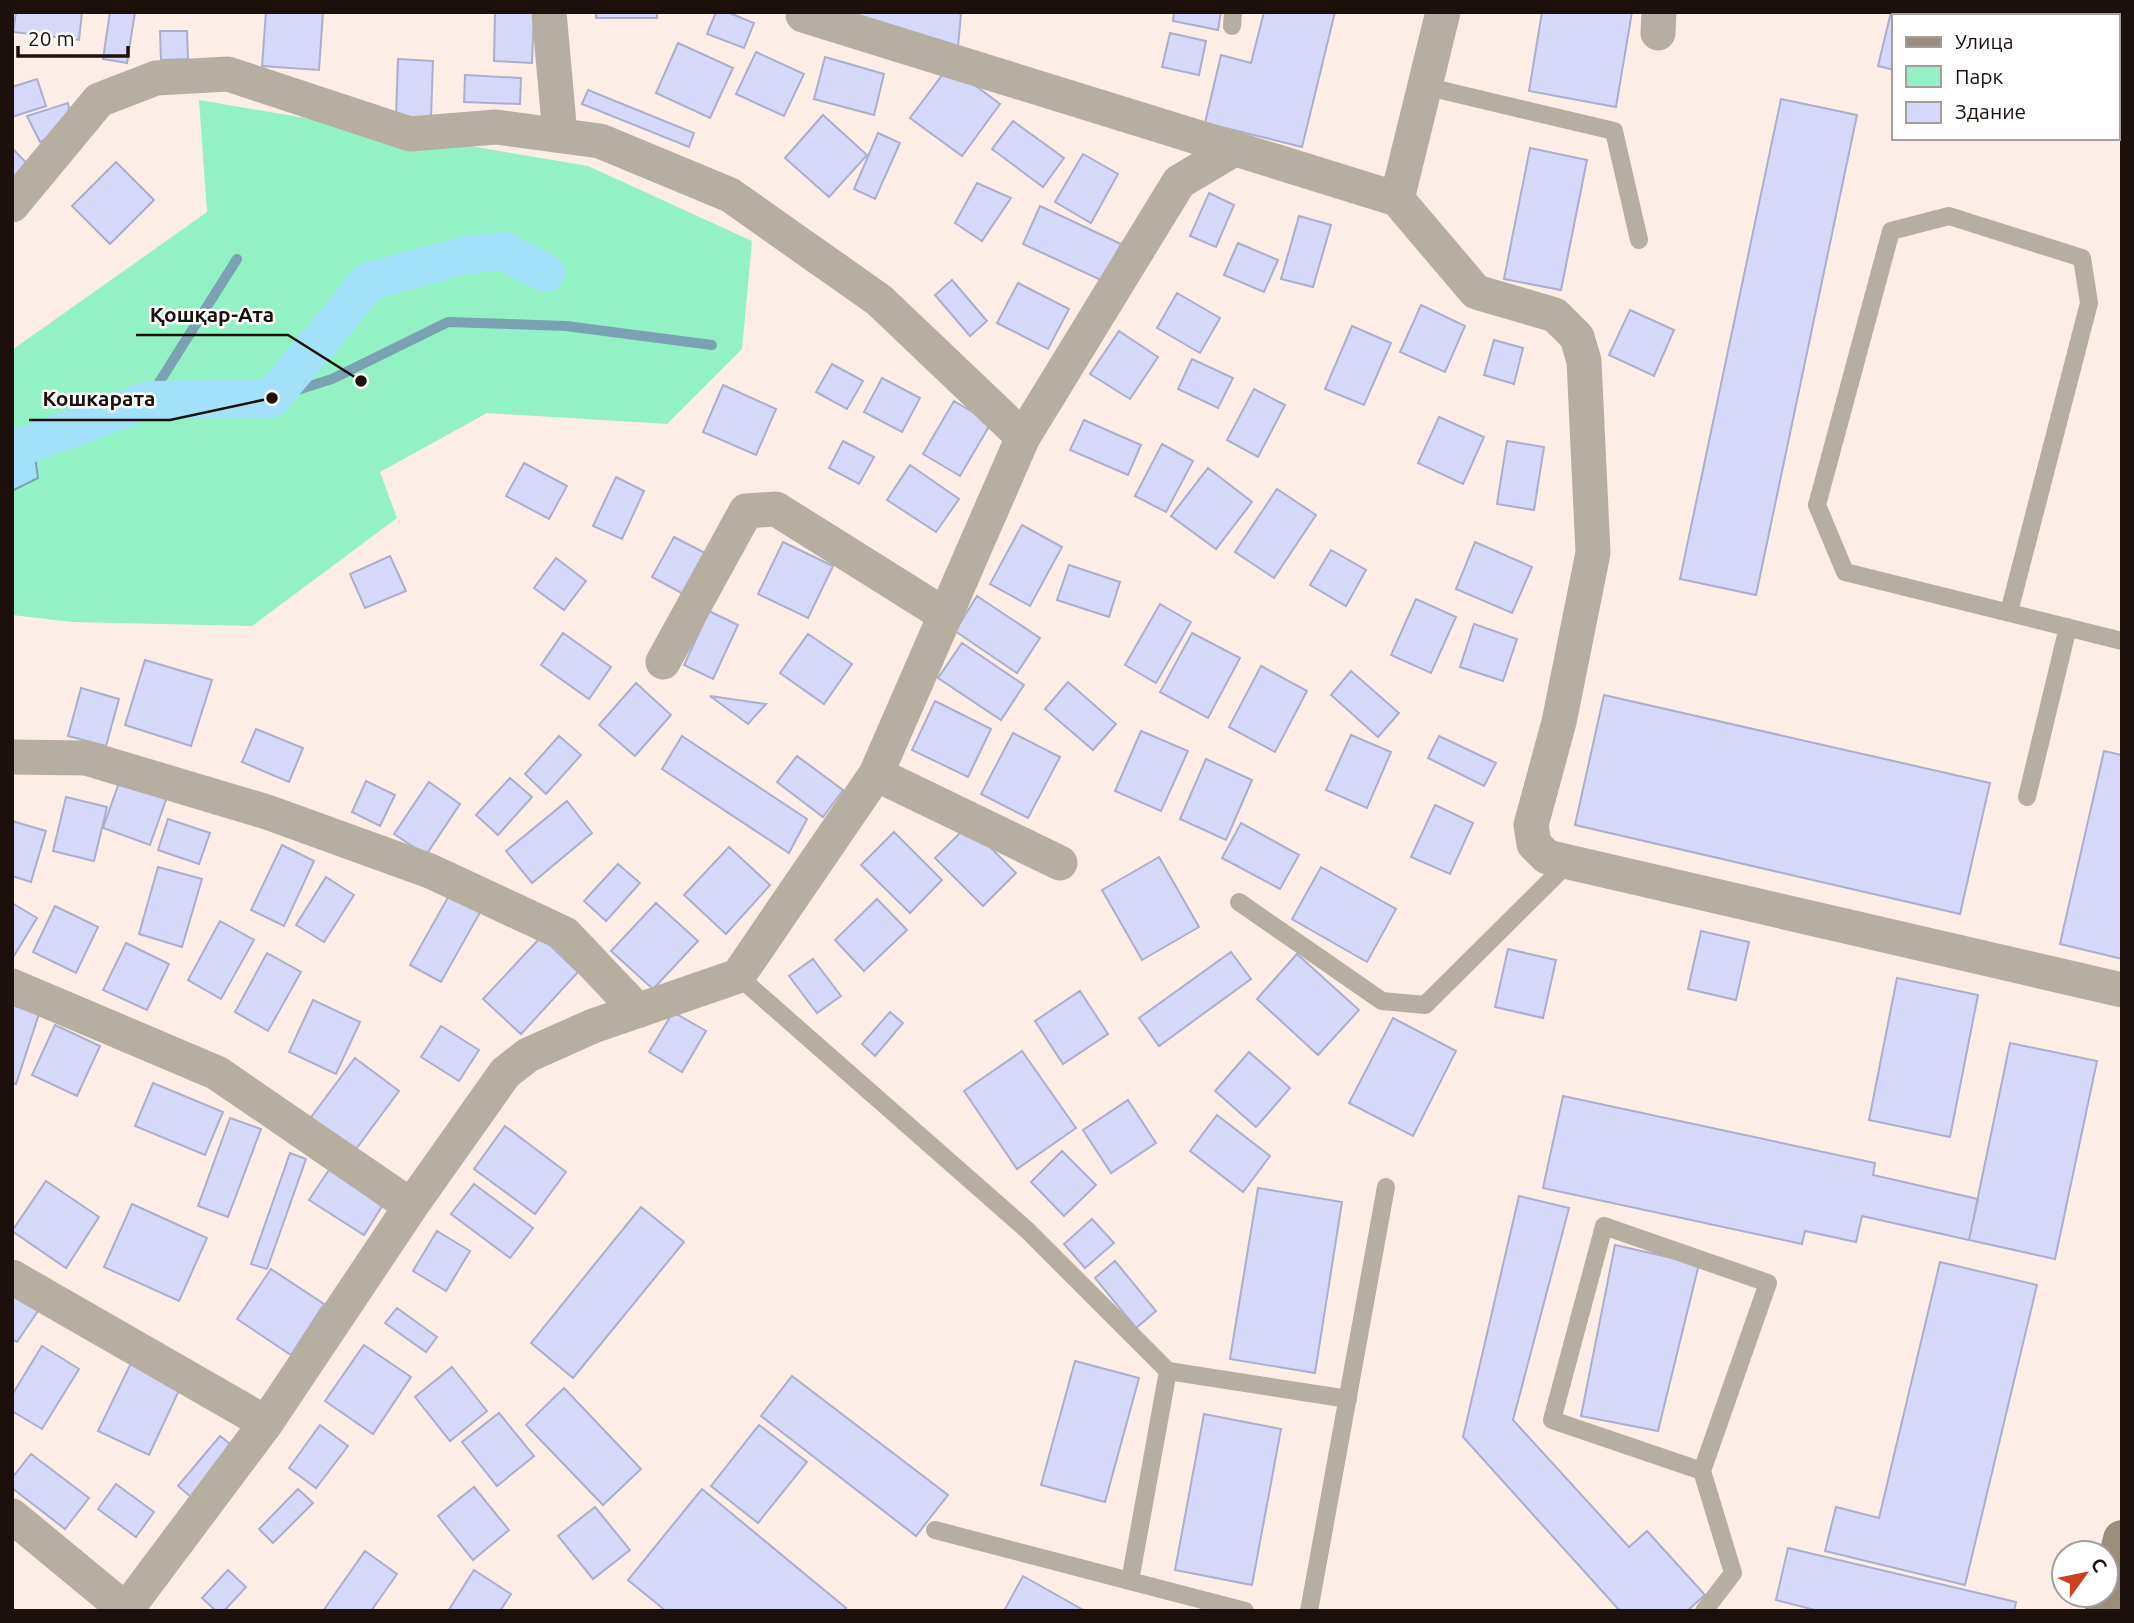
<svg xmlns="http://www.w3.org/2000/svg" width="2134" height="1623" font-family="Ubuntu,sans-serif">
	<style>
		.green { fill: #92f1c5 }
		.water { fill: #a2e1f9; stroke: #7aa2b2; stroke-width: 2 }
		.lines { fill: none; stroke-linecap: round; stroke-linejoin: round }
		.stream { stroke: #7aa2b2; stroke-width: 10 }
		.canal { stroke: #a2e1f9; stroke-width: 38 }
		.building { fill: #d6d8f9; stroke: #acaecd; stroke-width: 2 }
		.service { stroke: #b7aea2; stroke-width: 18 }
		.minor { stroke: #b7aea2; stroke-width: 35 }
		.secondary { stroke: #9b8d7c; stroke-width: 38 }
		.leader { fill: none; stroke: #1c100c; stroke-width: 2.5 }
		.callout-dot { fill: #1c100c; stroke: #fff; stroke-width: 2.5 }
		.callout-label { font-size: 21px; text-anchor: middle; font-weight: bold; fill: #1c100c; stroke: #fff; stroke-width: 5; stroke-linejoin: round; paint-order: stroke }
	</style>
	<rect width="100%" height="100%" fill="#fcede7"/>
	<path class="green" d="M 199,100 L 588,166 L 752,241 L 742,349 L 667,424 L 487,413 L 380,472 L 397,518 L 252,626 L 73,622 L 12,615 L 12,350 L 207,212 Z"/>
	<path class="water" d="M 33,443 L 38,478 L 12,491 L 12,445 L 21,447 Z"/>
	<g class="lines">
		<path class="stream" d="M 272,398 L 332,379 L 448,322 L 566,326 L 712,345
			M 148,400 L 237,259"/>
		<path class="canal" d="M 12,445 L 21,447 L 148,400 L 272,398 L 369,281 L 466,255 L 503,251 L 546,273"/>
	</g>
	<path class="building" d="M 16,12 L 82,12 L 79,40 L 13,32 Z
		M 110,12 L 135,12 L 127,63 L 103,59 Z
		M 266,12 L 323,12 L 319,70 L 262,66 Z
		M 495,12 L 534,12 L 532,63 L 494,61 Z
		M 596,12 L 657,12 L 657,18 L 596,18 Z
		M 716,12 L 727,12 L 754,23 L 744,48 L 707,34 Z
		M 843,12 L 954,12 L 961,14 L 958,47 Z
		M 1174,12 L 1221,12 L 1218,30 L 1173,21 Z
		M 1264,12 L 1335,12 L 1302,147 L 1205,123 L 1221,55 L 1251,63 Z
		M 1542,12 L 1632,12 L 1616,107 L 1529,91 Z
		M 1891,12 L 2122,12 L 2122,123 L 2118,122 L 2118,16 L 1894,16 L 1894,70 L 1878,66 Z
		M 160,31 L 187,31 L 188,59 L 161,60 Z
		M 1170,33 L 1206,41 L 1199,75 L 1162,67 Z
		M 678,43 L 733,68 L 710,118 L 656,93 Z
		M 756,52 L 804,74 L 784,116 L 736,94 Z
		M 825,57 L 884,74 L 874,115 L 814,99 Z
		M 398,59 L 433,61 L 431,118 L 396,116 Z
		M 949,66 L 1000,104 L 962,156 L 910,118 Z
		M 465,75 L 521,78 L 520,104 L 464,102 Z
		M 37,79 L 46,106 L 12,117 L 12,87 Z
		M 588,90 L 694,133 L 689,147 L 582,104 Z
		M 1781,99 L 1857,115 L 1756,595 L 1680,579 Z
		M 68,103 L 73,126 L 40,142 L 27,116 Z
		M 823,115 L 867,155 L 829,197 L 785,158 Z
		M 1013,121 L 1064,158 L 1043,187 L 992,149 Z
		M 878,133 L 900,143 L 875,199 L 854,189 Z
		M 12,148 L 36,173 L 12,195 Z
		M 1530,148 L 1587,160 L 1561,290 L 1504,279 Z
		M 1083,154 L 1118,174 L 1091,223 L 1055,202 Z
		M 116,162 L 154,200 L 110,244 L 72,206 Z
		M 977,183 L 1011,198 L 982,241 L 955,223 Z
		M 1209,193 L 1234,205 L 1216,247 L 1190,236 Z
		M 1040,206 L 1121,244 L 1103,281 L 1023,244 Z
		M 1299,216 L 1331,225 L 1313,287 L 1281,279 Z
		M 1238,243 L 1278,260 L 1264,292 L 1224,275 Z
		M 952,280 L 987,321 L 970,336 L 935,295 Z
		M 1018,283 L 1069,309 L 1048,349 L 997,323 Z
		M 1177,293 L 1220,318 L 1200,353 L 1157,328 Z
		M 1421,305 L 1465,326 L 1445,372 L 1400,352 Z
		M 1630,310 L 1674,330 L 1654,376 L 1609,355 Z
		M 1352,326 L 1391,343 L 1364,405 L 1325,389 Z
		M 1119,331 L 1158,357 L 1130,399 L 1090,374 Z
		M 1494,340 L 1523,348 L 1514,384 L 1484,375 Z
		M 1192,359 L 1233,378 L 1218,408 L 1178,389 Z
		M 832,364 L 863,381 L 847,409 L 816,392 Z
		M 882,378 L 920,398 L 902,432 L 864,412 Z
		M 723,385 L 776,409 L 756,455 L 703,432 Z
		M 1254,389 L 1285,405 L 1258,457 L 1227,440 Z
		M 954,401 L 991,423 L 960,476 L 923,454 Z
		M 1439,417 L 1484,437 L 1463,484 L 1418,463 Z
		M 1084,420 L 1141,445 L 1128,475 L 1070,450 Z
		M 843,441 L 874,457 L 859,484 L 829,468 Z
		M 1507,441 L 1544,447 L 1534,510 L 1497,504 Z
		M 1162,444 L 1193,461 L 1166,512 L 1135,496 Z
		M 524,463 L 567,486 L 549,519 L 506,496 Z
		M 910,465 L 959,499 L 936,532 L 887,500 Z
		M 1208,468 L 1252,502 L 1216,549 L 1171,516 Z
		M 616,477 L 644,491 L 622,539 L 593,526 Z
		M 1277,489 L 1316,515 L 1274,578 L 1235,552 Z
		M 1022,525 L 1062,547 L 1030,606 L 990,584 Z
		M 674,537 L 707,554 L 685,595 L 652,577 Z
		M 783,542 L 833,566 L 808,618 L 758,594 Z
		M 1475,542 L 1532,567 L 1512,613 L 1456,589 Z
		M 1331,550 L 1366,570 L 1346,606 L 1310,585 Z
		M 390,556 L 406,591 L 365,608 L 350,574 Z
		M 556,558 L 586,581 L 564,610 L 534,588 Z
		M 1069,565 L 1120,582 L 1109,617 L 1057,600 Z
		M 977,596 L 1040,638 L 1017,673 L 955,631 Z
		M 1416,599 L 1456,617 L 1431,673 L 1391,655 Z
		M 1160,604 L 1191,622 L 1156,683 L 1125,665 Z
		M 709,611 L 738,625 L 713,679 L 684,665 Z
		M 1474,624 L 1517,639 L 1503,681 L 1460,667 Z
		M 563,633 L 611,667 L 589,699 L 541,665 Z
		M 1192,633 L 1240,658 L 1208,718 L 1160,692 Z
		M 808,634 L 852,664 L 824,704 L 780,673 Z
		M 962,643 L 1024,685 L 1001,720 L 938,678 Z
		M 145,660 L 212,680 L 191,746 L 125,725 Z
		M 1261,666 L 1307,691 L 1275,752 L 1229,727 Z
		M 1351,671 L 1399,713 L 1378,737 L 1331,695 Z
		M 1068,682 L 1116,724 L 1093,750 L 1045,709 Z
		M 636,683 L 671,715 L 635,756 L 599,725 Z
		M 81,688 L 119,699 L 106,746 L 68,736 Z
		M 1604,695 L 1990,783 L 1960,914 L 1575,825 Z
		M 710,696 L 766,704 L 748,724 Z
		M 935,701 L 991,729 L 968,777 L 912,750 Z
		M 256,729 L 303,748 L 289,782 L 242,762 Z
		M 1141,731 L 1188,751 L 1161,811 L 1115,791 Z
		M 1013,733 L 1060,757 L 1028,818 L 981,794 Z
		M 1351,735 L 1391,752 L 1367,808 L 1326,790 Z
		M 559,736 L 581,755 L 546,794 L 525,774 Z
		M 682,736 L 807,819 L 789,853 L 662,769 Z
		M 1439,736 L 1496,763 L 1484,786 L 1428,758 Z
		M 2104,751 L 2122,755 L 2122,959 L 2060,944 Z
		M 797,756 L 843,790 L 823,817 L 777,782 Z
		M 1206,759 L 1252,780 L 1226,840 L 1180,819 Z
		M 121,777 L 168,794 L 150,845 L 103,828 Z
		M 510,778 L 532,797 L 498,835 L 476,815 Z
		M 366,781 L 395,795 L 380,826 L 352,812 Z
		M 429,782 L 460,804 L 426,855 L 394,834 Z
		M 66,797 L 107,807 L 94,861 L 53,851 Z
		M 567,801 L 592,833 L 532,883 L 506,851 Z
		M 1435,805 L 1473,823 L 1450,874 L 1411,857 Z
		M 168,819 L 210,833 L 199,864 L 158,850 Z
		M 12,821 L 46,831 L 31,882 L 12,876 Z
		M 1241,823 L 1299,855 L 1280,889 L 1222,858 Z
		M 968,825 L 1016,873 L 983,906 L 935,858 Z
		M 894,832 L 942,880 L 910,913 L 861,865 Z
		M 282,845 L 314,861 L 284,926 L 251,910 Z
		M 729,847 L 770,885 L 726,934 L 684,895 Z
		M 1159,857 L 1199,927 L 1142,960 L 1102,890 Z
		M 618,864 L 640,883 L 606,921 L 584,901 Z
		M 158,867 L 202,879 L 182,947 L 139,934 Z
		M 1321,867 L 1396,909 L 1367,962 L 1292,919 Z
		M 326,877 L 354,895 L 324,942 L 296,925 Z
		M 451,892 L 482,909 L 441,982 L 410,965 Z
		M 877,899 L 907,930 L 864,971 L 835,940 Z
		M 12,903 L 37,918 L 12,959 Z
		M 656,903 L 698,941 L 653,989 L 611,951 Z
		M 55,906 L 98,927 L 76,973 L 33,952 Z
		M 220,921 L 254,940 L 221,999 L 188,980 Z
		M 1701,931 L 1749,942 L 1736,1000 L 1688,989 Z
		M 541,937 L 578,972 L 521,1034 L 483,999 Z
		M 126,943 L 169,964 L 147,1010 L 103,990 Z
		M 1508,949 L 1556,960 L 1543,1018 L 1495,1007 Z
		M 1231,952 L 1251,979 L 1159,1046 L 1139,1018 Z
		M 267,953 L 301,972 L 268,1031 L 235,1012 Z
		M 1297,954 L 1359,1010 L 1318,1055 L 1257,999 Z
		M 813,959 L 841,996 L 817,1013 L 789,976 Z
		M 1897,978 L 1978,995 L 1950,1137 L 1869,1120 Z
		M 1080,991 L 1108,1034 L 1063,1064 L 1035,1021 Z
		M 313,1000 L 360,1022 L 336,1074 L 289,1052 Z
		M 12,1005 L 39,1014 L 16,1084 L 12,1083 Z
		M 673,1012 L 706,1031 L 682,1072 L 649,1052 Z
		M 890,1012 L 903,1023 L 875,1056 L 862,1044 Z
		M 1393,1018 L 1456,1051 L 1413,1136 L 1349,1103 Z
		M 55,1025 L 100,1046 L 77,1096 L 32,1075 Z
		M 441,1026 L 479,1050 L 459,1081 L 421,1057 Z
		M 2010,1043 L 2097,1061 L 2055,1259 L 1969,1240 Z
		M 1022,1051 L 1076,1128 L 1017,1169 L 964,1091 Z
		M 1249,1052 L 1290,1088 L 1256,1127 L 1215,1091 Z
		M 355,1058 L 399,1091 L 353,1153 L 309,1120 Z
		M 153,1083 L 223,1112 L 205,1155 L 135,1126 Z
		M 1563,1096 L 1875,1163 L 1873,1175 L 1978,1199 L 1969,1240 L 1862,1216 L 1856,1242 L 1805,1231 L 1802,1244 L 1543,1188 Z
		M 1128,1100 L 1156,1143 L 1111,1173 L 1083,1130 Z
		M 1217,1115 L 1270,1156 L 1243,1192 L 1190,1151 Z
		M 230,1118 L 261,1129 L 228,1217 L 198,1206 Z
		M 505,1126 L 566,1172 L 535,1214 L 474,1169 Z
		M 1062,1151 L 1096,1185 L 1064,1216 L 1031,1182 Z
		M 290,1153 L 306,1159 L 267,1269 L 251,1264 Z
		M 331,1167 L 384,1203 L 364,1235 L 309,1200 Z
		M 46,1181 L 99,1217 L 66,1268 L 12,1231 Z
		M 474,1184 L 533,1228 L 510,1258 L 451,1214 Z
		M 1258,1188 L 1342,1202 L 1315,1373 L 1230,1359 Z
		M 1519,1196 L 1569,1208 L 1513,1420 L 1629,1547 L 1647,1531 L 1705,1595 L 1687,1611 L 1620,1611 L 1463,1437 Z
		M 132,1204 L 207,1238 L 179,1301 L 104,1267 Z
		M 641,1207 L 684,1242 L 573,1378 L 531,1343 Z
		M 1092,1219 L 1114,1243 L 1085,1268 L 1064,1244 Z
		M 437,1231 L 470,1251 L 446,1291 L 413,1271 Z
		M 1615,1245 L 1699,1264 L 1658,1431 L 1581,1416 Z
		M 1115,1261 L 1156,1311 L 1136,1328 L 1095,1278 Z
		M 1940,1262 L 2037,1285 L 1965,1585 L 1825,1551 L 1836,1507 L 1879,1518 Z
		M 271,1269 L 324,1304 L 291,1355 L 237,1319 Z
		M 12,1294 L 38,1311 L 17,1342 L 12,1339 Z
		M 397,1308 L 437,1337 L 426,1352 L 385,1323 Z
		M 364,1345 L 411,1377 L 373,1434 L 325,1401 Z
		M 42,1346 L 79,1369 L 42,1429 L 12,1411 L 12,1395 Z
		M 132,1361 L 182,1384 L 149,1455 L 98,1431 Z
		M 1075,1361 L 1139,1378 L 1105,1502 L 1041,1485 Z
		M 452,1367 L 487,1411 L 450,1441 L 415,1397 Z
		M 792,1376 L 948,1495 L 916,1536 L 761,1416 Z
		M 564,1388 L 641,1469 L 603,1505 L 526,1425 Z
		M 499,1413 L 534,1456 L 497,1486 L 462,1442 Z
		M 1204,1414 L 1281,1429 L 1252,1585 L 1175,1570 Z
		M 320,1425 L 348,1446 L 316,1488 L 289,1468 Z
		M 759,1425 L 807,1462 L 758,1523 L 711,1486 Z
		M 220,1436 L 239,1451 L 197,1502 L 178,1486 Z
		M 31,1454 L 89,1498 L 65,1529 L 12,1488 L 12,1478 Z
		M 116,1484 L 154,1512 L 136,1537 L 98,1509 Z
		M 474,1487 L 509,1530 L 473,1560 L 438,1516 Z
		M 298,1489 L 313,1503 L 273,1543 L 259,1529 Z
		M 702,1489 L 846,1608 L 844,1611 L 666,1611 L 628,1580 Z
		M 595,1507 L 630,1550 L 593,1579 L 558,1536 Z
		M 1788,1548 L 2016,1602 L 2014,1611 L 1819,1611 L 1776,1600 Z
		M 365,1551 L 397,1574 L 371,1611 L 323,1611 Z
		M 228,1570 L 246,1587 L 224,1611 L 216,1611 L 202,1598 Z
		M 474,1570 L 511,1594 L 500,1611 L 448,1611 Z
		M 1023,1576 L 1085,1611 L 1004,1611 Z"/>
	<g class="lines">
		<path class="service" d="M 1232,26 L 1233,12
			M 1424,86 L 1614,131 L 1639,240
			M 2009,612 L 2089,303 L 2082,258 L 1949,216 L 1891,231 L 1817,505 L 1845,572 L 2122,641
			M 2027,797 L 2068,627
			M 1239,902 L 1382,1001 L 1425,1005 L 1568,863
			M 738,976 L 1027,1230 L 1168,1371 L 1130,1581 L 1245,1611
			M 1168,1371 L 1348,1399
			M 1702,1471 L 1552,1420 L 1604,1226 L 1768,1283 L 1702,1471 L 1733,1573 L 1704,1611
			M 935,1530 L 1130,1581
			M 1309,1611 L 1386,1187"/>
		<path class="minor" d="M 549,12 L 560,135
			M 803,15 L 1397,199 L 1476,292 L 1555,315 L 1577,337 L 1584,361 L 1593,553 L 1559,722 L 1531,825 L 1534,844 L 1547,857 L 2122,990
			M 1658,33 L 1659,12
			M 1397,199 L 1443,12
			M 12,205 L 99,100 L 156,78 L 228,74 L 410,134 L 496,127 L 600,141 L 730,195 L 879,300 L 1023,437
			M 663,662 L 746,511 L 776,509 L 945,615
			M 12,757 L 86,758 L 267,812 L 430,871 L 565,934 L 638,1011
			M 876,774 L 1060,863
			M 12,986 L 217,1073 L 411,1206
			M 12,1277 L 266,1423
			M 12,1516 L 127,1611
			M 126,1610 L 266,1423 L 411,1206 L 505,1073 L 528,1055 L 593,1026 L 738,976 L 876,774 L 1023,437 L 1179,182 L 1234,149"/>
		<path class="secondary" d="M 2104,1611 L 2122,1539"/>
	</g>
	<path class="leader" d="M361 381L288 335H136M272 398L170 420H29"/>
	<g class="callout-dot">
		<circle cx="361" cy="381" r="7"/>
		<circle cx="272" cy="398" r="7"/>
	</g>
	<g class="callout-label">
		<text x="212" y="322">Қошқар-Ата</text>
		<text x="99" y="406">Кошкарата</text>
	</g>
	<rect width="2134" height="1623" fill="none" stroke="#1c100c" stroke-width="28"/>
	<rect x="1892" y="14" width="228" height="126" fill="#ffffff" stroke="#a49f9e" stroke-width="2"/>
	<rect x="1906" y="37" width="35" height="10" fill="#9b8d7c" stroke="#a49f9e" stroke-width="2"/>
	<text x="1955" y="49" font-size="21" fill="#1c100c">Улица</text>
	<rect x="1906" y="66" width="35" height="21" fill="#92f1c5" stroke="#a49f9e" stroke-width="2"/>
	<text x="1955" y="84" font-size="21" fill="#1c100c">Парк</text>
	<rect x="1906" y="102" width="35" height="21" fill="#d6d8f9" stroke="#a49f9e" stroke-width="2"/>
	<text x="1955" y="119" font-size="21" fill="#1c100c">Здание</text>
	<g transform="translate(2085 1574) rotate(57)"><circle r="33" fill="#ffffff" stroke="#a49f9e" stroke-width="2"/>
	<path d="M0-5L12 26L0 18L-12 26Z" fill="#cb4122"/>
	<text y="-10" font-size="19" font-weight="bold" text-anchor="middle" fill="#1c100c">С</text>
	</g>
	<path d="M18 46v10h110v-10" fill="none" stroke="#1c100c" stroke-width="3.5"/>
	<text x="28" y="46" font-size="21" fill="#1c100c" stroke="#ffffff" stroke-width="5" paint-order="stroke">20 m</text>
</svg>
